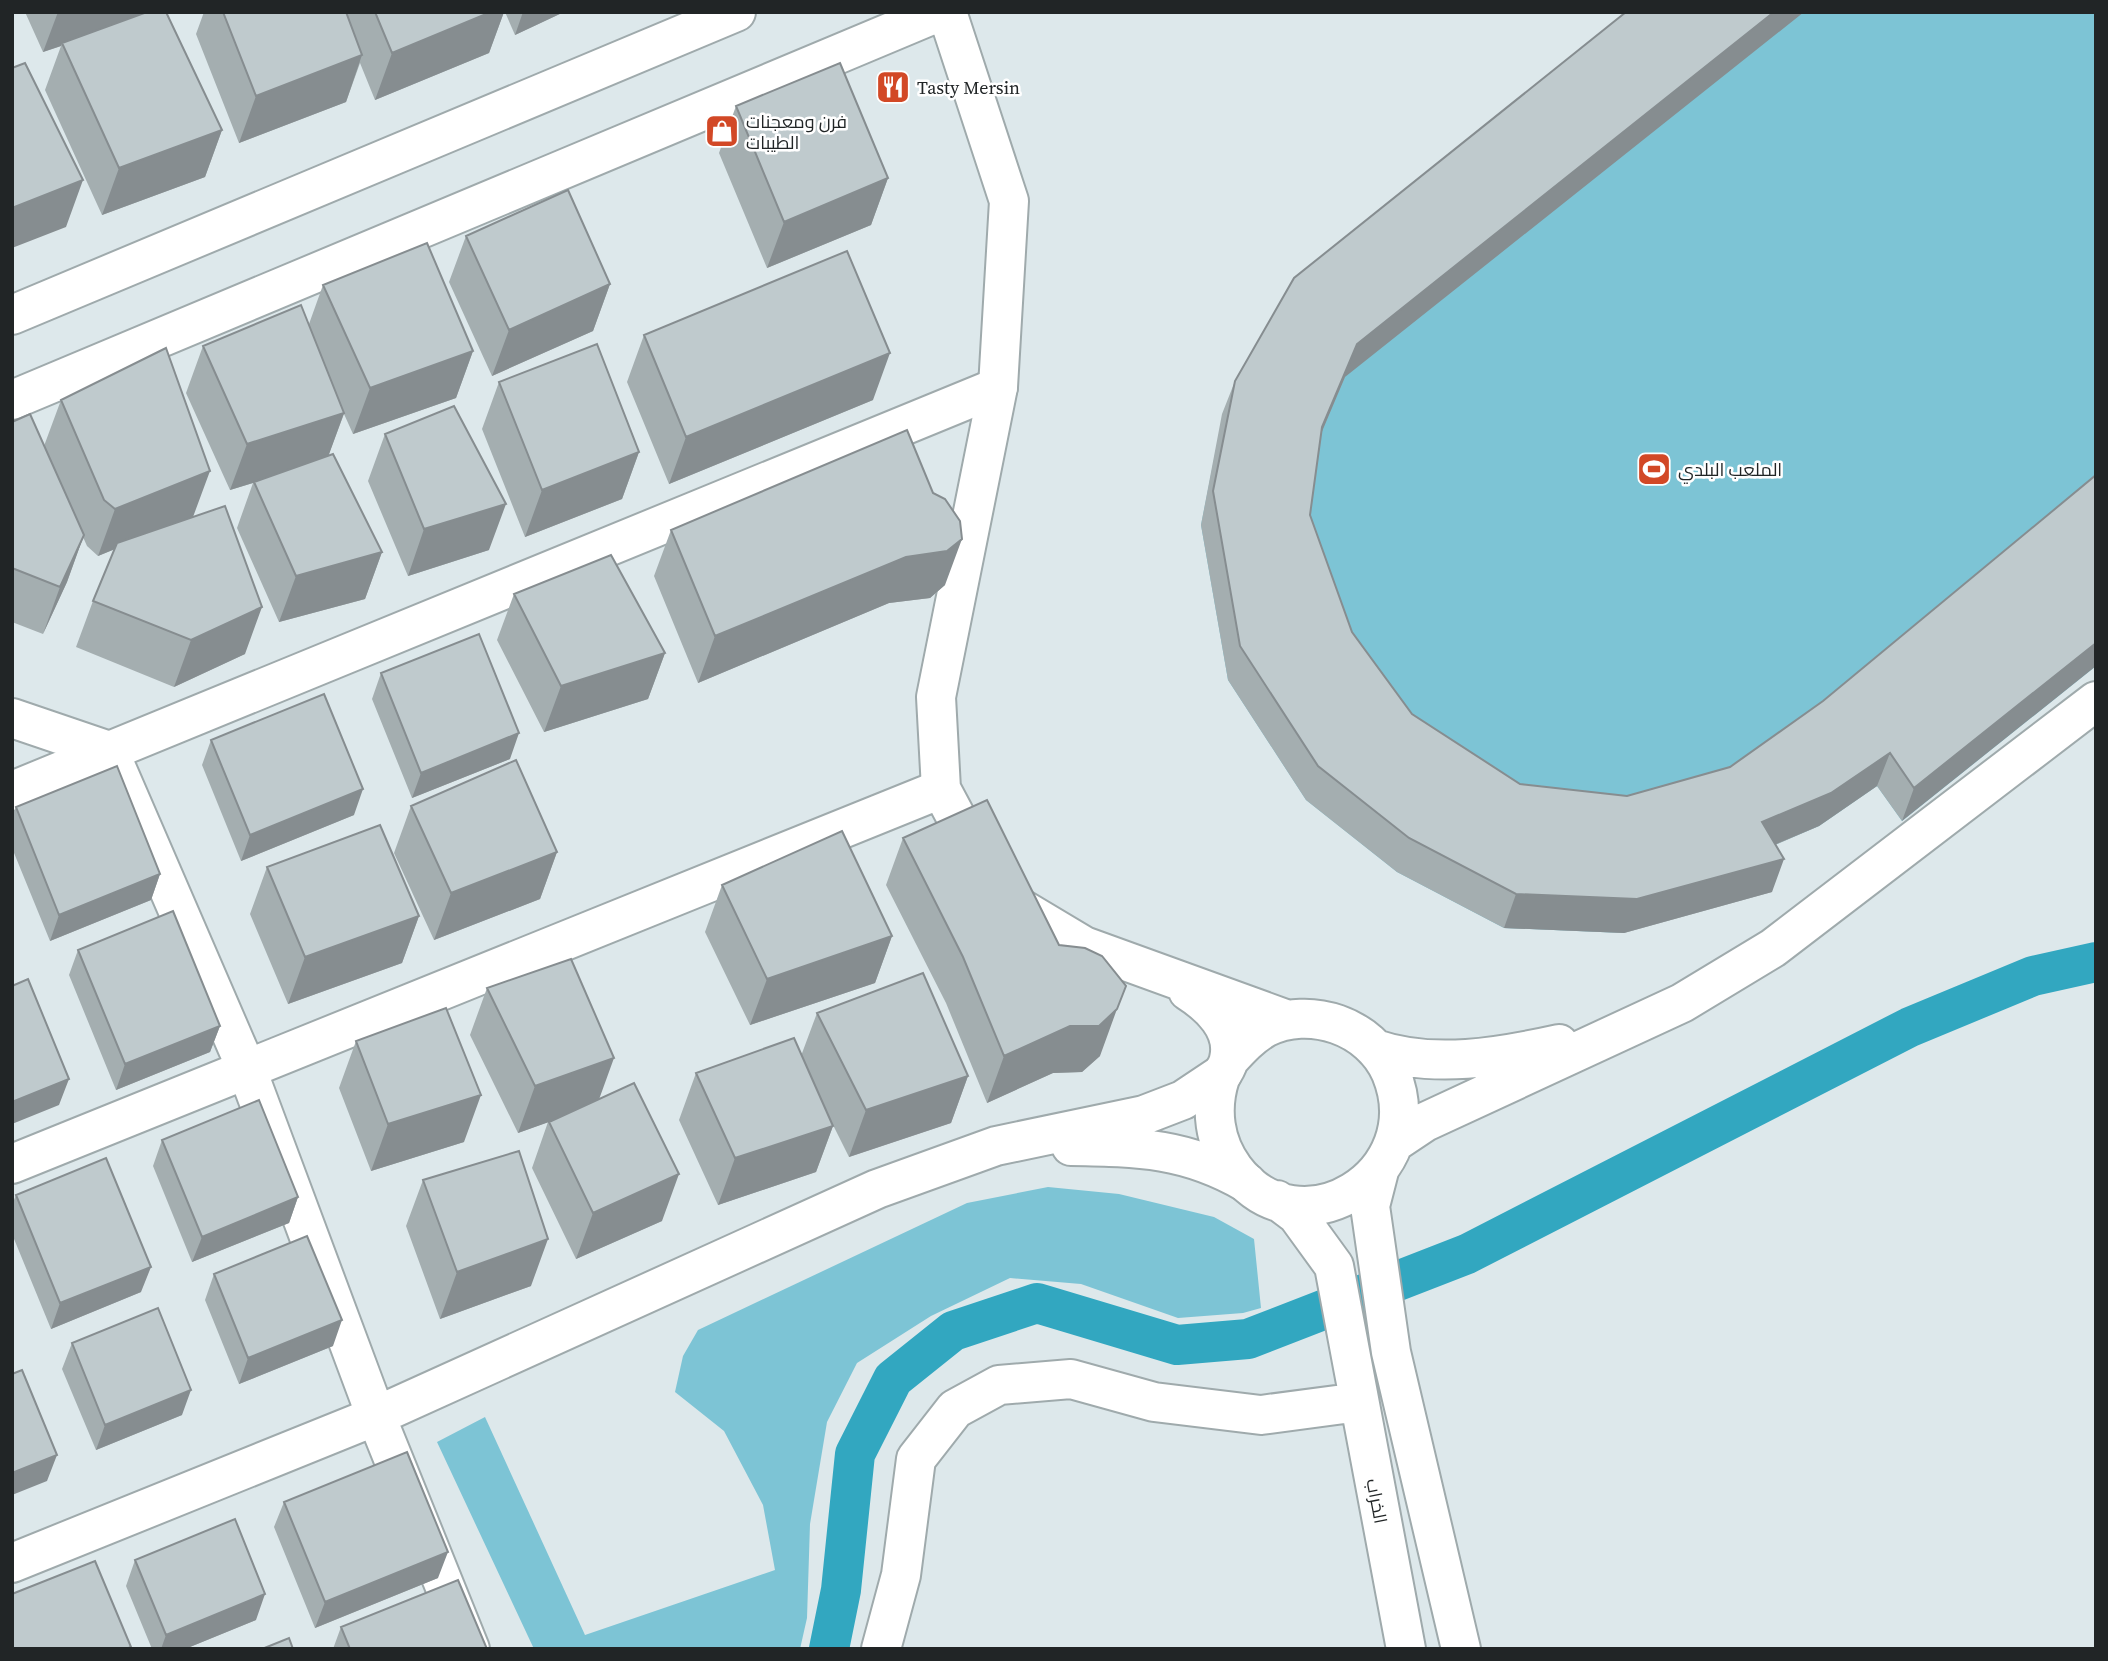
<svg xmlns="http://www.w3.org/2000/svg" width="2108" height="1661" font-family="'Source Serif 4',Cairo,serif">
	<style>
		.park { fill: #7dc4d5 }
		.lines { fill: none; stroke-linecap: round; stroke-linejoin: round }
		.canal { stroke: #32a7c0; stroke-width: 40 }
		.street-casing { stroke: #9faaac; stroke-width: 42 }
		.secondary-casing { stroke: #9faaac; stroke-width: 42 }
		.street { stroke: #fff; stroke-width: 38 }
		.secondary { stroke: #fff; stroke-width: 38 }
		.wall { fill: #a4aeb0 }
		.shaded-wall { fill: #868d90 }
		.building { fill: #bfcacd; stroke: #868d90; stroke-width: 2 }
		.labels { text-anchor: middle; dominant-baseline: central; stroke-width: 5; stroke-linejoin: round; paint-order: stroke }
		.poi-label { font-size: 18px; fill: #212526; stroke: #fff; text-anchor: start }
		.street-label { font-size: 18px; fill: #212526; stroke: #fff }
	</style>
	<rect width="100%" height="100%" fill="#dde8eb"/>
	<path class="park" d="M 1655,12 L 2096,12 L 2096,666 L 1902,821 L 1877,786 L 1819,826 L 1751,855 L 1624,933 L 1504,928 L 1397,872 L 1306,800 L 1228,680 L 1201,525 L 1223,414 Z
		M 1048,1187 L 1119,1194 L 1214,1217 L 1254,1239 L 1261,1308 L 1243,1313 L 1178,1318 L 1081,1284 L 1010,1278 L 931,1316 L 857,1363 L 827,1422 L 810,1524 L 807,1618 L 800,1649 L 534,1649 L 437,1442 L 485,1417 L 585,1635 L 775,1570 L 763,1505 L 724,1431 L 675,1392 L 683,1356 L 698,1330 L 967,1203 Z"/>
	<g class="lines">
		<path class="canal" d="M 829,1649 L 841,1590 L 855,1454 L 893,1379 L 953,1331 L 1037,1303 L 1177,1345 L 1248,1339 L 1467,1254 L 1910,1027 L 2033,976 L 2096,962"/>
		<g class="street-casing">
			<path id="street" d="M 12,718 L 109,751 L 247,1070 L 376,1416 L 12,1563
				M 12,791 L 998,387
				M 1071,1146 C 1139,1147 1187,1148 1247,1183
				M 12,1164 L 941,789
				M 470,1649 L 376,1416 L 877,1189 L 996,1146 L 1144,1115 L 1183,1100 L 1222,1074"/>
		</g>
		<g class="secondary-casing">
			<path id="secondary" d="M 947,12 L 1009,201 L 998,387 L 936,697 L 941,789 L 997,894 L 1084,946 L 1288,1020
				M 12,315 L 736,12
				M 12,400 L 939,12
				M 1188,991 C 1210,1005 1236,1029 1229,1059 C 1228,1066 1223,1072 1220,1078 C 1210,1109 1214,1142 1234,1169 C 1299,1256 1433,1175 1391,1073 C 1371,1026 1309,1005 1265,1028 C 1251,1036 1240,1048 1229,1060
				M 1375,1049 C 1433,1069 1500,1057 1559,1044
				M 1395,1142 L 1425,1122 L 1682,1003 L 1773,948 L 2096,701
				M 1379,1171 L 1370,1206 L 1391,1352 L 1461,1649
				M 1277,1200 L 1297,1215 L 1334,1266 L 1406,1649
				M 881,1649 L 901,1575 L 916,1459 L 955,1409 L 999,1385 L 1071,1379 L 1154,1402 L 1261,1415 L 1359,1402"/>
		</g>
		<use href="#street" class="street"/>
		<use href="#secondary" class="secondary"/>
	</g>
	<path class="wall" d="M 25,12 L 145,12 L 222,130 L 205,177 L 102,215 L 45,90 L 61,46 L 43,52 Z
		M 204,12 L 504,12 L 489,53 L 375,100 L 360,63 L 346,102 L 239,143 L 196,34 Z
		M 505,12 L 564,12 L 515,35 Z
		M 736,106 L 888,178 L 871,225 L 767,268 L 719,153 Z
		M 466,236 L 610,284 L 593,331 L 492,376 L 449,282 Z
		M 323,285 L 473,351 L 456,398 L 353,434 L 344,414 L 328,456 L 382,552 L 365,599 L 279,622 L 237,528 L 253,483 L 230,490 L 186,393 L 203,346 L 309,324 Z
		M 644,335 L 873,400 L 669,484 L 627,382 Z
		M 1345,377 L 1321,433 L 1310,515 L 1352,632 L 1412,714 L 1520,784 L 1627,796 L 1730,767 L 1823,701 L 2096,475 L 1902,821 L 1877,786 L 1819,826 L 1775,845 L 1772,892 L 1624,933 L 1504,928 L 1397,872 L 1306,800 L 1228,680 L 1201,525 L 1222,414 L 1235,381 Z
		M 499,382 L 639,452 L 622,499 L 525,537 L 482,429 Z
		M 61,400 L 193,517 L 245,654 L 174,687 L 76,647 L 93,601 L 115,549 L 98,556 L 87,546 L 83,537 L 67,582 L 43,634 L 12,622 L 12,422 L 44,446 Z
		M 385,434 L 489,550 L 408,576 L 368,481 Z
		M 671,530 L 945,585 L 930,598 L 889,603 L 698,683 L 654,576 Z
		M 514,594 L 665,653 L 648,699 L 544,732 L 497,640 Z
		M 381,673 L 510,759 L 412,798 L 372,699 Z
		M 211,740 L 354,815 L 241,861 L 202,765 Z
		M 411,806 L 557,852 L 540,899 L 434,940 L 394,853 Z
		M 16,807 L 160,874 L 151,900 L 50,941 L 12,848 L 12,816 Z
		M 903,838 L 1100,1056 L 1082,1072 L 1053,1073 L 987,1103 L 946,1003 L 886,885 Z
		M 267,867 L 419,916 L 402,963 L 288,1004 L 250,914 Z
		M 722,885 L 892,936 L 875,983 L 750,1025 L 705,932 Z
		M 78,950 L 220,1026 L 210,1052 L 116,1090 L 69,975 Z
		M 487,988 L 599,1099 L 662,1221 L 576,1259 L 532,1168 L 548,1122 L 518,1133 L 470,1035 Z
		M 817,1013 L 968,1076 L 951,1123 L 849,1157 L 830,1119 L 833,1126 L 816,1172 L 718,1205 L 679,1120 L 696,1073 L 801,1056 Z
		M 356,1041 L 464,1142 L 371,1171 L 339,1088 Z
		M 162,1140 L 298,1197 L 289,1223 L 192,1262 L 153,1166 Z
		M 423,1180 L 531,1286 L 440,1319 L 406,1226 Z
		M 16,1195 L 141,1292 L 51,1329 L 12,1234 L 12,1205 Z
		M 214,1274 L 333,1346 L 239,1384 L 205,1300 Z
		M 72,1343 L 182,1415 L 96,1450 L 62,1369 Z
		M 284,1502 L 438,1578 L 315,1628 L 274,1527 Z
		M 135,1560 L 256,1620 L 185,1649 L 152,1649 L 126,1586 Z
		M 341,1627 L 487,1649 L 333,1649 Z"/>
	<path class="shaded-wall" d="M 58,12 L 145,12 L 144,16 L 62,43 L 61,46 L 43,52 Z
		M 491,12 L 504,12 L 489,53 L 375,100 L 392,53 Z
		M 523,12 L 564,12 L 515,35 Z
		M 1774,12 L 1804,12 L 1345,377 L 1310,460 L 1322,427 L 1357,344 Z
		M 362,55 L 346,102 L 239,143 L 256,96 Z
		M 222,130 L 205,177 L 102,215 L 119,168 Z
		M 888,178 L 871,225 L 767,268 L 784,222 Z
		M 83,180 L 66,227 L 12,248 L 12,208 Z
		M 610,284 L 593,331 L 492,376 L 509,330 Z
		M 473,351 L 456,398 L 353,434 L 370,388 Z
		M 890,353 L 873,400 L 669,484 L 686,437 Z
		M 344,413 L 327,460 L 230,490 L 247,444 Z
		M 639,452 L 622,499 L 525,537 L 542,490 Z
		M 210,471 L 193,517 L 98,556 L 115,509 Z
		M 506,504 L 489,550 L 408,576 L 424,529 Z
		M 84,535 L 67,582 L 43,634 L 60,587 Z
		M 962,539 L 945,585 L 930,598 L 889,603 L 698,683 L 715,636 L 906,557 Z
		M 382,552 L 365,599 L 279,622 L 296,576 Z
		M 262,607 L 245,654 L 174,687 L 191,640 Z
		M 2096,643 L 2096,666 L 1902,821 L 1914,788 Z
		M 665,653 L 648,699 L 544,732 L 561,686 Z
		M 519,733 L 510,759 L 412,798 L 421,773 Z
		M 1890,753 L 1877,786 L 1819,826 L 1750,855 L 1762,822 Z
		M 363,789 L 354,815 L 241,861 L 250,835 Z
		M 557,852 L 540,899 L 434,940 L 451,893 Z
		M 1784,859 L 1772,892 L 1624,933 L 1504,928 L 1516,894 Z
		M 160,874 L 151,900 L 50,941 L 59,915 Z
		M 419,916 L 402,963 L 288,1004 L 305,957 Z
		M 892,936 L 875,983 L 750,1025 L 767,979 Z
		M 1117,1009 L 1100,1056 L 1082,1072 L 1053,1073 L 987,1103 L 1004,1056 L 1070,1026 Z
		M 220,1026 L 210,1052 L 116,1090 L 125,1064 Z
		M 614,1058 L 597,1105 L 518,1133 L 535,1086 Z
		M 968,1076 L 951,1123 L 849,1157 L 866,1110 Z
		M 69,1079 L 59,1105 L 12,1124 L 12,1102 Z
		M 481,1095 L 464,1142 L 371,1171 L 388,1124 Z
		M 833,1126 L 816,1172 L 718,1205 L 735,1158 Z
		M 679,1174 L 662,1221 L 576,1259 L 593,1213 Z
		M 298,1197 L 289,1223 L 192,1262 L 202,1237 Z
		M 548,1239 L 531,1286 L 440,1319 L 457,1272 Z
		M 151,1267 L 141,1292 L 51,1329 L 60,1303 Z
		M 342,1320 L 333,1346 L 239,1384 L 248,1358 Z
		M 191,1390 L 182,1415 L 96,1450 L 105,1425 Z
		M 57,1455 L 47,1481 L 12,1495 L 12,1473 Z
		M 448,1552 L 438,1578 L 315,1628 L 325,1602 Z
		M 265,1594 L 256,1620 L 185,1649 L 161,1649 L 166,1635 Z"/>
	<path class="building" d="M 147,12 L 166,12 L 222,130 L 119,168 L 62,43 Z
		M 223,12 L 346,12 L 362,55 L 256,96 Z
		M 375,12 L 491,12 L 392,53 Z
		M 1626,12 L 1774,12 L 1357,344 L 1322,427 L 1310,515 L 1352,632 L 1412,714 L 1520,784 L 1627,796 L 1730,767 L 1823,701 L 2096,475 L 2096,643 L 1914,788 L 1890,753 L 1831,793 L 1762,822 L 1784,859 L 1637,899 L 1516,894 L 1409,838 L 1318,766 L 1240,646 L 1213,491 L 1235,381 L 1294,278 Z
		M 25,63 L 83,180 L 12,208 L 12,68 Z
		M 840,63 L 888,178 L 784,222 L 736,106 Z
		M 568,190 L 610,284 L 509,330 L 466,236 Z
		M 427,243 L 473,351 L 370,388 L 323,285 Z
		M 847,251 L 890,353 L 686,437 L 644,335 Z
		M 301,305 L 344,413 L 247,444 L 203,346 Z
		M 597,344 L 639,452 L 542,490 L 499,382 Z
		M 166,348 L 210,471 L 115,509 L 104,500 L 61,400 Z
		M 454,406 L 506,504 L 424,529 L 385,434 Z
		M 30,414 L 84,535 L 60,587 L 12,568 L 12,422 Z
		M 907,430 L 933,493 L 945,499 L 960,521 L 962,539 L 947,551 L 906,557 L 715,636 L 671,530 Z
		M 333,454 L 382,552 L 296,576 L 254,482 Z
		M 225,506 L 262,607 L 191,640 L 93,601 L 117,543 Z
		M 611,555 L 665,653 L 561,686 L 514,594 Z
		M 479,634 L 519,733 L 421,773 L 381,673 Z
		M 324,694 L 363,789 L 250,835 L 211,740 Z
		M 516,760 L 557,852 L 451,893 L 411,806 Z
		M 117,766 L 160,874 L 59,915 L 16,807 Z
		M 987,800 L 1059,945 L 1085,948 L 1102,956 L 1126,986 L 1117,1009 L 1099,1026 L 1070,1026 L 1004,1056 L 963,957 L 903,838 Z
		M 380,825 L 419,916 L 305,957 L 267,867 Z
		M 842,831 L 892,936 L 767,979 L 722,885 Z
		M 173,911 L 220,1026 L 125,1064 L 78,950 Z
		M 571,959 L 614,1058 L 535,1086 L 487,988 Z
		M 923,973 L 968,1076 L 866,1110 L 817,1013 Z
		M 28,979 L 69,1079 L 12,1102 L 12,986 Z
		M 446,1008 L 481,1095 L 388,1124 L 356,1041 Z
		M 794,1038 L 833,1126 L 735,1158 L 696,1073 Z
		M 634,1083 L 679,1174 L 593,1213 L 549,1122 Z
		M 259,1100 L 298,1197 L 202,1237 L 162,1140 Z
		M 519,1151 L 548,1239 L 457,1272 L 423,1180 Z
		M 106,1158 L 151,1267 L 60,1303 L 16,1195 Z
		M 307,1236 L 342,1320 L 248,1358 L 214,1274 Z
		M 158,1308 L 191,1390 L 105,1425 L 72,1343 Z
		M 22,1370 L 57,1455 L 12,1473 L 12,1374 Z
		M 407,1452 L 448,1552 L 325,1602 L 284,1502 Z
		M 235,1519 L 265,1594 L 166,1635 L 135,1560 Z
		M 95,1561 L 131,1647 L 126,1649 L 12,1649 L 12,1594 Z
		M 458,1580 L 487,1649 L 350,1649 L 341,1627 Z
		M 289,1638 L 293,1649 L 262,1649 Z"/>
	<defs>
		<g id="restaurant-square" transform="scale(1.75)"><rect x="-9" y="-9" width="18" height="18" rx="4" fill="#d24826" stroke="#fff"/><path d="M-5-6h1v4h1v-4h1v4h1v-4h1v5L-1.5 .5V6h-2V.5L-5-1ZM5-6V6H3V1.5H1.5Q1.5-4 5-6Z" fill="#fff"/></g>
		<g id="shop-square" transform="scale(1.75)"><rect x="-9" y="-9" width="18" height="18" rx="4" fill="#d24826" stroke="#fff"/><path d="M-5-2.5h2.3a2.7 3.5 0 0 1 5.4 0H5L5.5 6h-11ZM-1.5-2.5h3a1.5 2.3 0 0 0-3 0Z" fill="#fff"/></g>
		<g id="stadium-square" transform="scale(1.75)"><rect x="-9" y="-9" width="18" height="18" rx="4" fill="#d24826" stroke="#fff"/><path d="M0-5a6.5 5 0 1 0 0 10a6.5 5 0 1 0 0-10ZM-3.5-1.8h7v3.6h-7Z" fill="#fff"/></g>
	</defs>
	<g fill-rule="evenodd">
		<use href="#restaurant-square" x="893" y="87"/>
		<use href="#shop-square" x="722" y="131"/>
		<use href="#stadium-square" x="1654" y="469"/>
	</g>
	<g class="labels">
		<g class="poi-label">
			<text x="917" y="87">Tasty Mersin</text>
			<text x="746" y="121">فرن ومعجنات<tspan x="746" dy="21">الطيبات</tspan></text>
			<text x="1678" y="469">الملعب البلدي</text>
		</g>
		<g class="street-label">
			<text transform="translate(1377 1501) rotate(79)">الخراب</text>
		</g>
	</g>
	<rect width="2108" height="1661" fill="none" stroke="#212526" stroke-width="28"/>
</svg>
